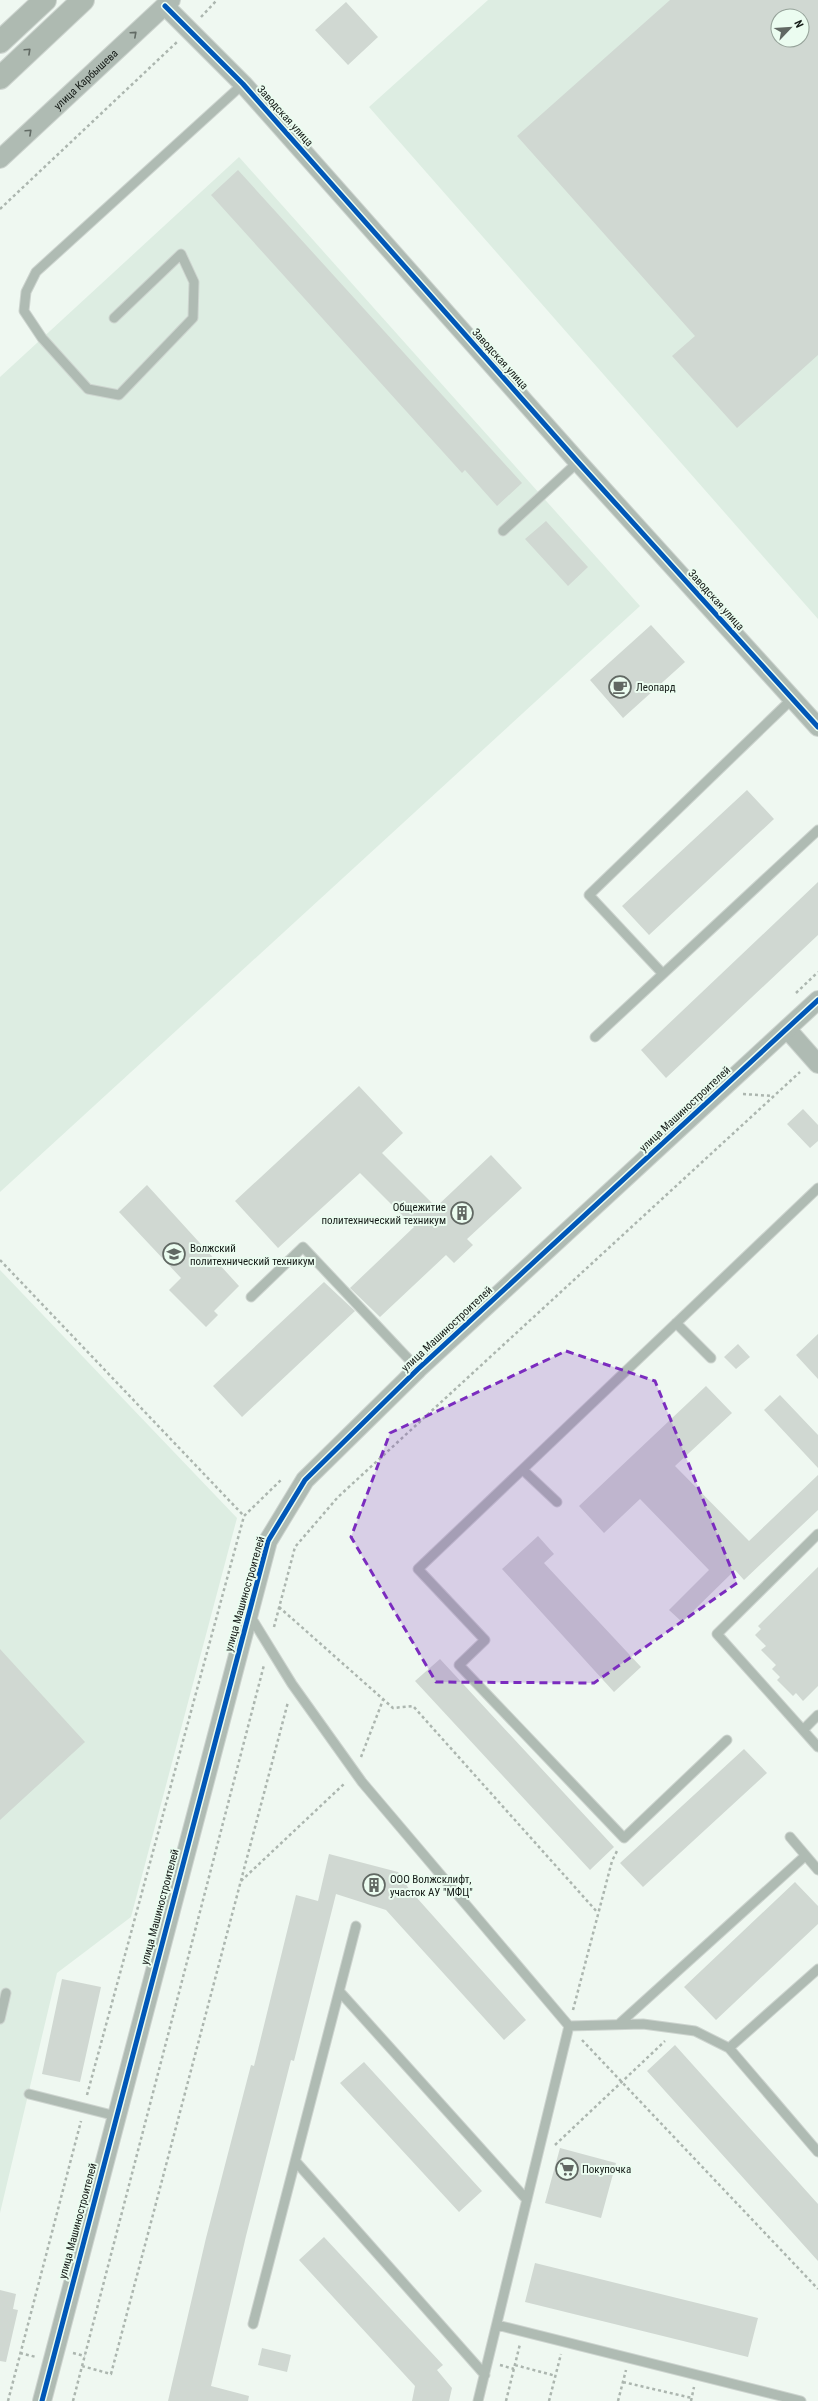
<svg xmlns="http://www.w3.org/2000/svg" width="818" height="2401" font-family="'Roboto Condensed',sans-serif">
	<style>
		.built { fill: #ddede2; fill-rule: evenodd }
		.building { fill: #d0d8d2; fill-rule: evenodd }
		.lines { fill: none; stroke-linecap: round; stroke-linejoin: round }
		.lane-casing { stroke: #cdd4cf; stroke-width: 11 }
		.street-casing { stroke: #cdd4cf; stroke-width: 20 }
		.secondary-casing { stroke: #cdd4cf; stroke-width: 24 }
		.path { stroke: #acb6af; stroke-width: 2.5; stroke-dasharray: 3 3; stroke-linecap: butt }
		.lane { stroke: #afbbb3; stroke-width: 9 }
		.street { stroke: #afbbb3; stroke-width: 18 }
		.secondary { stroke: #aebab1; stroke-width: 22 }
		.cycleway-casing { stroke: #ebfcf0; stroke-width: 8 }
		.cycleway { stroke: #0057b8; stroke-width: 5 }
		.oneway { stroke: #626b65 }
		.oneway2 { stroke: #626a64 }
		.marked { fill: #7b2cbf; fill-opacity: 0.2; stroke: #7b2cbf; stroke-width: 3; stroke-dasharray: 8 5; stroke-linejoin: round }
		.labels { text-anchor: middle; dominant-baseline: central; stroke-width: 4; stroke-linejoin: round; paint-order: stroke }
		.street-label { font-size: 11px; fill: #151b17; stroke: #ebfcf0 }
		.poi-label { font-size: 11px; fill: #151b17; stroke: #ebfcf0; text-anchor: start }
	</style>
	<rect width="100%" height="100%" fill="#eff8f1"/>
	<path class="built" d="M 488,0 L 818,0 L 818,619 L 369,107 ZM 778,16 L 802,16 L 802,40 L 778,40 Z
		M 239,157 L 640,606 L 0,1192 L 0,377 Z
		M 0,1270 L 237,1518 L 131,1917 L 57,1973 L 0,2213 Z"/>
	<path class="building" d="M 670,0 L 818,0 L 818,355 L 737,428 L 672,356 L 695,336 L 517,136 ZM 778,16 L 802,16 L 802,40 L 778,40 Z
		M 346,2 L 378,37 L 348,65 L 315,30 Z
		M 238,170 L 522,483 L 497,506 L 465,470 L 462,473 L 211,195 Z
		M 546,521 L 588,567 L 568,586 L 525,539 Z
		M 651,625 L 685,662 L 623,718 L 590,680 Z
		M 747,790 L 774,819 L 649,935 L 622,906 Z
		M 818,882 L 818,935 L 666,1078 L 641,1050 Z
		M 359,1086 L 403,1133 L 382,1153 L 436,1207 L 491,1155 L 522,1188 L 467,1239 L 473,1245 L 454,1263 L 446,1255 L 380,1317 L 350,1288 L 414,1227 L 360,1173 L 278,1248 L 235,1201 Z
		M 803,1109 L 818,1125 L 818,1141 L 810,1148 L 787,1124 Z
		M 147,1185 L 239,1286 L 214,1311 L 218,1315 L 206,1327 L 169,1290 L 181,1278 L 119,1212 Z
		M 324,1282 L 355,1311 L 242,1417 L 213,1386 Z
		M 818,1334 L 818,1379 L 796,1355 Z
		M 738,1344 L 750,1357 L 736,1369 L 724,1357 Z
		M 706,1386 L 732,1413 L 675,1466 L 749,1541 L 818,1475 L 818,1510 L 744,1580 L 735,1570 L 682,1622 L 669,1610 L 709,1570 L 640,1499 L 604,1533 L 579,1506 Z
		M 780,1395 L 818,1435 L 818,1468 L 764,1410 Z
		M 538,1536 L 554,1554 L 544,1563 L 641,1667 L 614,1692 L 502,1569 Z
		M 818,1567 L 818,1686 L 803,1701 L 796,1693 L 793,1696 L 777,1680 L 780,1677 L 772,1669 L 776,1665 L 761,1650 L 766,1646 L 755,1635 L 761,1629 L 758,1626 Z
		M 0,1649 L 85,1742 L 0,1820 Z
		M 440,1659 L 614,1847 L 590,1870 L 415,1681 Z
		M 744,1749 L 767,1773 L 643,1887 L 620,1863 Z
		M 329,1854 L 398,1872 L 409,1889 L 526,2020 L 504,2040 L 386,1910 L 336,1894 L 294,2061 L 291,2060 L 246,2236 L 211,2386 L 249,2396 L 248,2401 L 168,2401 L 206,2238 L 251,2065 L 254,2066 L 296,1895 L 318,1901 Z
		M 795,1882 L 818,1906 L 818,1924 L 716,2020 L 684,1987 Z
		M 62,1979 L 101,1987 L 80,2082 L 42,2074 Z
		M 675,2045 L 818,2204 L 818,2261 L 647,2071 Z
		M 364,2062 L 482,2191 L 459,2212 L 340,2083 Z
		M 560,2148 L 616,2163 L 601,2218 L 545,2203 Z
		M 324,2237 L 443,2365 L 437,2370 L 452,2388 L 449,2401 L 412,2401 L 415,2386 L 299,2260 Z
		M 535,2263 L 758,2318 L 748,2357 L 525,2302 Z
		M 0,2290 L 16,2294 L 13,2309 L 18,2310 L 6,2362 L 0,2361 Z
		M 262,2348 L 291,2355 L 287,2372 L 258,2365 Z"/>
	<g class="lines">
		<g class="lane-casing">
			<path id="lane" d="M 114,318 L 181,254 L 194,282 L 193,318 L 119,395 L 88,389 L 42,338 L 24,311 L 26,292 L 36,272 L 243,84
				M 503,531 L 578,462
				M 663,974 L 589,895 L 792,699
				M 595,1037 L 818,830
				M 251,1297 L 303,1247 L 418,1369
				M 676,1323 L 711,1358
				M 523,1470 L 557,1502
				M 818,1534 L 717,1634 L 818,1747
				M 249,1614 L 292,1684 L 362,1782 L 569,2026
				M 803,1730 L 818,1715
				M 727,1740 L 624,1838 L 459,1665 L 485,1640 L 418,1569 L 818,1188
				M 790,1837 L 818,1870
				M 340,1992 L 527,2200
				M 0,2019 L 6,1993
				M 619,2024 L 805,1856
				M 569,2026 L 643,2024 L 695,2031 L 729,2048 L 818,2152
				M 729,2048 L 818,1969
				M 29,2094 L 116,2116
				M 297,2163 L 485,2375
				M 253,2324 L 356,1926
				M 497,2325 L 801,2401
				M 478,2401 L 569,2026"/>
		</g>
		<g class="street-casing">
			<g id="street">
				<path d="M 165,6 L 243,84 L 578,462 L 818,727"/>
				<path id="s1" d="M 0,159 L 171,0"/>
				<path d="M 787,1029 L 818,1064"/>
				<path d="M 42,2401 L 268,1541 L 305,1480 L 418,1369 L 818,1000"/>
			</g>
		</g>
		<g class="secondary-casing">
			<path id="secondary" d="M 0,42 L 45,0
				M 0,78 L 83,0"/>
		</g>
		<path class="path" d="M 201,17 L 217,0
			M 0,209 L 177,42
			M 796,993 L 818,972
			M 743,1094 L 773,1096
			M 0,1260 L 244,1516
			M 279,1607 L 393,1708 L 413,1706 L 598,1913
			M 274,1627 L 295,1547 L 338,1497 L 800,1072
			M 361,1757 L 383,1700
			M 241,1881 L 345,1783
			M 573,2010 L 612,1861 L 618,1849
			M 582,2040 L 818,2289
			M 87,2095 L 244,1516 L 282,1479
			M 555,2145 L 665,2041
			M 20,2353 L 36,2357
			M 73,2353 L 85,2356
			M 500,2365 L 514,2369
			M 515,2365 L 556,2376
			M 82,2366 L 111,2374 L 288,1702
			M 623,2382 L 692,2398
			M 8,2401 L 81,2121
			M 73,2401 L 264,1665
			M 506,2401 L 520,2344
			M 549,2401 L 561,2354
			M 618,2401 L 626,2370
			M 691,2401 L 694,2387"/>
		<use href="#lane" class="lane"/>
		<use href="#street" class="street"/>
		<use href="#secondary" class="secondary"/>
		<g class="cycleway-casing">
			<path id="cycleway" d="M 165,6 L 243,84 L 578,462 L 818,727
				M 42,2401 L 268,1541 L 305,1480 L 418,1369 L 818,1000"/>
		</g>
		<use href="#cycleway" class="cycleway"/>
	</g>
	<defs><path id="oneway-chevron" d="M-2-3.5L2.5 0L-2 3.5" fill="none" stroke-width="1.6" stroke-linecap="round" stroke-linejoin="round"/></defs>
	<g class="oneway">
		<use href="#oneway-chevron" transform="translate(134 34) rotate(-42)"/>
		<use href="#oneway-chevron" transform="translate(29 132) rotate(-43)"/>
	</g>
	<use class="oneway2" href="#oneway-chevron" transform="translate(28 51) rotate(-43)"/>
	<path class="marked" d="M 566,1351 L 655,1381 L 737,1583 L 594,1683 L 436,1682 L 351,1537 L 390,1433 Z"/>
	<defs>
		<g id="cafe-ring" transform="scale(1.15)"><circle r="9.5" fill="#ebfcf0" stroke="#616863" stroke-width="1.5"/><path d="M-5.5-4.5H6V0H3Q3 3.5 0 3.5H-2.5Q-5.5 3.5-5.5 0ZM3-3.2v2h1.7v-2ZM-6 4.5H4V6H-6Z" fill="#616863"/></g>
		<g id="building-ring" transform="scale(1.15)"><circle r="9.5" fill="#ebfcf0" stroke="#616863" stroke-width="1.5"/><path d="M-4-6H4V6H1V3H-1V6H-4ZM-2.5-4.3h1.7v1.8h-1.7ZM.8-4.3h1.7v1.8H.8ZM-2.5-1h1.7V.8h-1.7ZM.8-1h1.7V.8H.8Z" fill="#616863"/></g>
		<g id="university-ring" transform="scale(1.15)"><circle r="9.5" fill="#ebfcf0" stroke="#616863" stroke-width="1.5"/><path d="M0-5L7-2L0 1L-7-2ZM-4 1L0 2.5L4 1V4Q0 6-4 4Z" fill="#616863"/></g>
		<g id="supermarket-ring" transform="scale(1.15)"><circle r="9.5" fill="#ebfcf0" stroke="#616863" stroke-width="1.5"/><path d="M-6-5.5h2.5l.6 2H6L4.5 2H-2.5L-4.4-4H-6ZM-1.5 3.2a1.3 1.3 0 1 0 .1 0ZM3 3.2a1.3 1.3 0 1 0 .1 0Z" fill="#616863"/></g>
	</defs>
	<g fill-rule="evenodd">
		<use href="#cafe-ring" x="620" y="687"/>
		<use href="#building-ring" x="462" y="1213"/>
		<use href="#university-ring" x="174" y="1254"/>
		<use href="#building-ring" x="374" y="1885"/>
		<use href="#supermarket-ring" x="567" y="2169"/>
	</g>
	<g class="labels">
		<g class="street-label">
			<text stroke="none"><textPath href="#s1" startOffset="117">улица Карбышева</textPath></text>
			<text transform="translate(285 116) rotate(48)">Заводская улица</text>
			<text transform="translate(500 359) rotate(48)">Заводская улица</text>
			<text transform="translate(716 600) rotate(48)">Заводская улица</text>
			<text transform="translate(685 1109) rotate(-43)">улица Машиностроителей</text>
			<text transform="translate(447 1329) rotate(-43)">улица Машиностроителей</text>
			<text transform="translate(245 1594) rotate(-74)">улица Машиностроителей</text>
			<text transform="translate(160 1907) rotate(-75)">улица Машиностроителей</text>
			<text transform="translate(78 2221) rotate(-75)">улица Машиностроителей</text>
		</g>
		<g class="poi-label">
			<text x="636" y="687">Леопард</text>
			<text x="446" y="1207" text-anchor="end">Общежитие<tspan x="446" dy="13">политехнический техникум</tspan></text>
			<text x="190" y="1248">Волжский<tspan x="190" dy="13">политехнический техникум</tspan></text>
			<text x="390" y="1879">ООО Волжсклифт,<tspan x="390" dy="13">участок АУ "МФЦ"</tspan></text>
			<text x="582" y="2169">Покупочка</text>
		</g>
	</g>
	<g transform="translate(790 28) rotate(65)"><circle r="19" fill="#ebfcf0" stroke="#95a299"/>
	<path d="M0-3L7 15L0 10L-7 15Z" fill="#616863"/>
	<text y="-6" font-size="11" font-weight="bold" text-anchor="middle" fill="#151b17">N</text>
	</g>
</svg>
